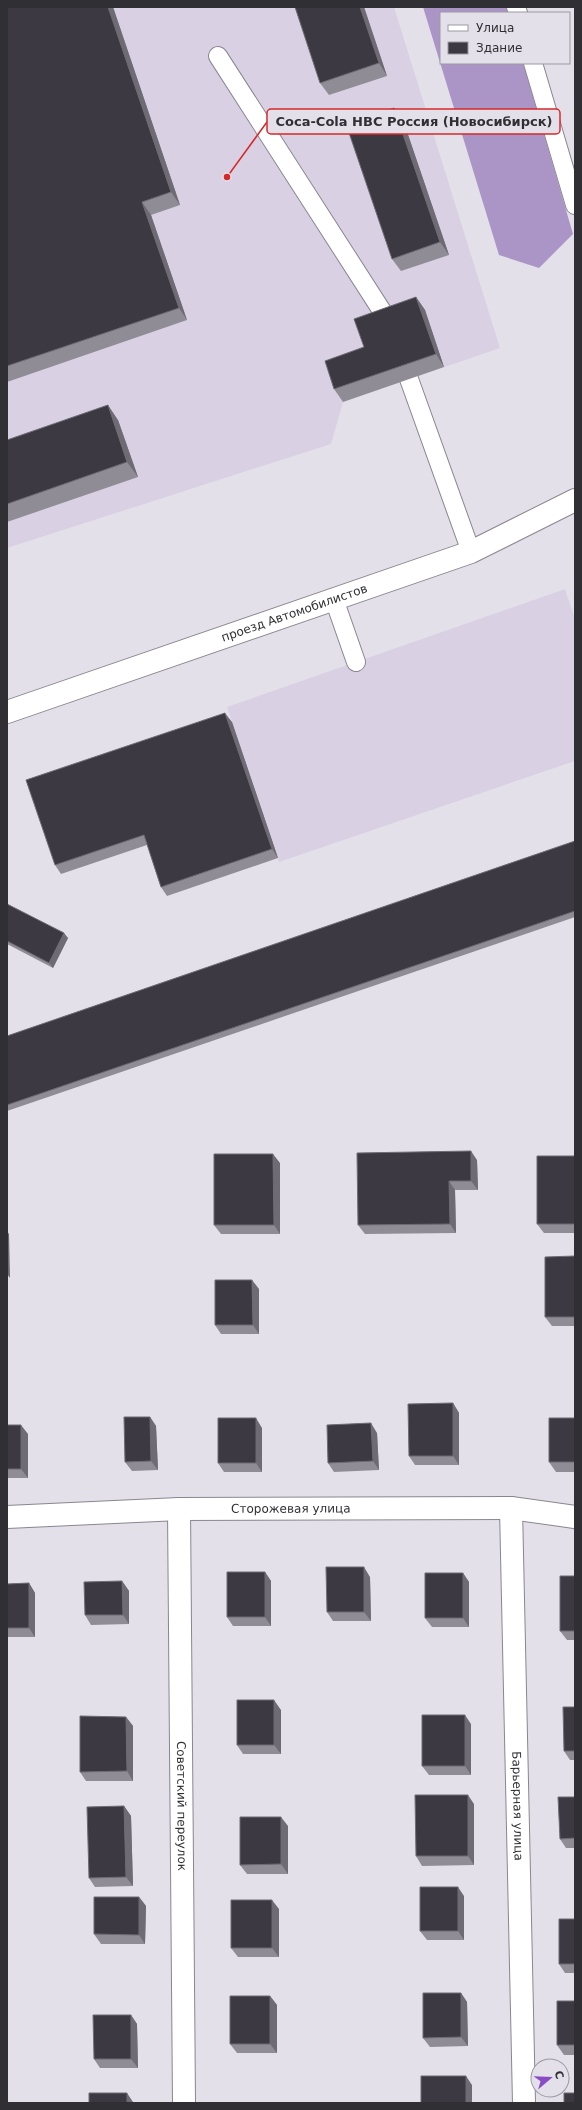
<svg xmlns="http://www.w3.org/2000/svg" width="582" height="2110" font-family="'DejaVu Sans',sans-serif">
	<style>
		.built { fill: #d9d1e3 }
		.forest { fill: #ab95c6 }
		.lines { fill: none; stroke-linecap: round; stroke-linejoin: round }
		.service-casing { stroke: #8a868f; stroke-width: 20 }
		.minor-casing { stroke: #8a868f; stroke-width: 24 }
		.tertiary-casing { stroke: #8a868f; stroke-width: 24 }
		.service { stroke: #fff; stroke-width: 18 }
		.minor { stroke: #fff; stroke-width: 22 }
		.tertiary { stroke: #fff; stroke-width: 22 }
		.wall { fill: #908c96 }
		.shaded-wall { fill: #6f6b74 }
		.building { fill: #3d3942; stroke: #6f6b74 }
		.labels { text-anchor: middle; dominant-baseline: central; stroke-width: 4; stroke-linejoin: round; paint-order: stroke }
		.street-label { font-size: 12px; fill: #302f33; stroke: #e4e0ea }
		.leader { fill: none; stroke: #d62828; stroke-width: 1.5 }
		.callout-dot { fill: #d62828; stroke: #e4e0ea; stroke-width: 1.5 }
		.callout { fill: #e4e0ea; stroke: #d62828; stroke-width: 1.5 }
		.callout-label { font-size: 13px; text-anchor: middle; font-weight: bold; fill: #302f33 }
	</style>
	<rect width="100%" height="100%" fill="#e4e0ea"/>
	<path class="built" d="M 7,7 L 394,7 L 500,348 L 343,402 L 331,444 L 7,548 Z
		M 565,589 L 575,619 L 575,761 L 279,862 L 227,707 Z"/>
	<path class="forest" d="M 423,7 L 506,7 L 508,13 L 441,13 L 441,63 L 523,63 L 573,234 L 539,268 L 499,255 Z"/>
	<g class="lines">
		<g class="service-casing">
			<path id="service" d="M 516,7 L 518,13
				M 218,56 L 389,322
				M 533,63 L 575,205
				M 409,379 L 471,552
				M 334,599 L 356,662"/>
		</g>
		<g class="minor-casing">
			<g id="minor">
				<path id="s1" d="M 511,1508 L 524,2103"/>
				<path id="s2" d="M 179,1509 L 184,2103"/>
				<path id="s3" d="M 7,1517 L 179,1509 L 511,1508 L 575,1517"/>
			</g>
		</g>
		<g class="tertiary-casing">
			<g id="tertiary">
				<path id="s4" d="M 7,712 L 471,552 L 575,500"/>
			</g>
		</g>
		<use href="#service" class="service"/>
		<use href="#minor" class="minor"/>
		<use href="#tertiary" class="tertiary"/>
	</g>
	<path class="wall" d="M 7,7 L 113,7 L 180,205 L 151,215 L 187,320 L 7,382 Z
		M 364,7 L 387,76 L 329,95 L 320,83 Z
		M 394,108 L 403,120 L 449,255 L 401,271 L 392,259 Z
		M 416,297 L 425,310 L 444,367 L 343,402 L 334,389 L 364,347 Z
		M 118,420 L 138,477 L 7,522 L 7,440 Z
		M 232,722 L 278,858 L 167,896 L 161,887 L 147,845 L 61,874 L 55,865 Z
		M 575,841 L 575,917 L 7,1111 L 7,1036 Z
		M 7,904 L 68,938 L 53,968 L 7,944 Z
		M 575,1156 L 575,1233 L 544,1233 L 537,1224 Z
		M 477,1160 L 478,1190 L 455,1190 L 456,1233 L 365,1234 L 358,1225 Z
		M 280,1163 L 280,1234 L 221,1234 L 214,1225 Z
		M 575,1256 L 575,1326 L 552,1326 L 545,1317 Z
		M 259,1289 L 259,1334 L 221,1334 L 215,1325 Z
		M 453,1403 L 459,1413 L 459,1465 L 415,1465 L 409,1456 Z
		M 150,1417 L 156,1426 L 158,1470 L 132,1471 L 125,1462 Z
		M 575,1418 L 575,1472 L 556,1472 L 549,1462 Z
		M 7,1425 L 28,1434 L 28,1478 L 7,1478 Z
		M 262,1428 L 262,1472 L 224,1472 L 218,1463 Z
		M 377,1433 L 379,1470 L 334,1472 L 328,1463 Z
		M 265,1572 L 271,1581 L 271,1626 L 233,1626 L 227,1617 Z
		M 463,1573 L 469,1582 L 469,1627 L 432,1627 L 425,1618 Z
		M 575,1576 L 575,1640 L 567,1640 L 560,1631 Z
		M 370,1577 L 371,1621 L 333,1621 L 327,1612 Z
		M 122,1581 L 129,1591 L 129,1624 L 91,1625 L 85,1615 Z
		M 29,1583 L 35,1593 L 35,1637 L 7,1637 L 7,1584 Z
		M 575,1707 L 575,1760 L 570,1760 L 564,1751 Z
		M 281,1710 L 281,1754 L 243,1754 L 237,1745 Z
		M 126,1717 L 133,1726 L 133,1781 L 86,1781 L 80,1772 Z
		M 471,1724 L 471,1775 L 429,1775 L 422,1766 Z
		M 575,1797 L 575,1848 L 566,1848 L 560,1839 Z
		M 474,1804 L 474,1865 L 422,1866 L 416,1856 Z
		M 124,1806 L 131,1816 L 133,1886 L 95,1887 L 89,1878 Z
		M 288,1826 L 288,1874 L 247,1874 L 240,1865 Z
		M 464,1896 L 464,1940 L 427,1940 L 420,1931 Z
		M 139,1897 L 146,1906 L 145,1944 L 101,1944 L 94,1934 Z
		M 279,1909 L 279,1957 L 238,1957 L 231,1948 Z
		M 575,1919 L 575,1973 L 565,1973 L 559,1964 Z
		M 461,1993 L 467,2002 L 468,2046 L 430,2047 L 423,2038 Z
		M 270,1996 L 277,2005 L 277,2053 L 237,2053 L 230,2044 Z
		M 575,2001 L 575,2055 L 564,2055 L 557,2045 Z
		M 131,2015 L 137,2024 L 138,2068 L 100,2068 L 94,2059 Z"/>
	<path class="shaded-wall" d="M 108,7 L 113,7 L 180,205 L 171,192 Z
		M 360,7 L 364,7 L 387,76 L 379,63 Z
		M 394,108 L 403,120 L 449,255 L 440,242 Z
		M 142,202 L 151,215 L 187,320 L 179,308 Z
		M 416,297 L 425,310 L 444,367 L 436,354 Z
		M 108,405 L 118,420 L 138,477 L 127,462 Z
		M 225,713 L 232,722 L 278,858 L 272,849 Z
		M 64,933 L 68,938 L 53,968 L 49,963 Z
		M 471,1151 L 477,1160 L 478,1190 L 471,1181 Z
		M 273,1154 L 280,1163 L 280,1234 L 274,1225 Z
		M 449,1181 L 455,1190 L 456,1233 L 450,1224 Z
		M 7,1231 L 9,1234 L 10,1278 L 7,1274 Z
		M 252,1280 L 259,1289 L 259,1334 L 253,1325 Z
		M 453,1403 L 459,1413 L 459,1465 L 453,1456 Z
		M 150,1417 L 156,1426 L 158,1470 L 151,1461 Z
		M 256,1418 L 262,1428 L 262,1472 L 256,1463 Z
		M 371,1423 L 377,1433 L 379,1470 L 373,1461 Z
		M 21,1425 L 28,1434 L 28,1478 L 21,1469 Z
		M 364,1567 L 370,1577 L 371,1621 L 364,1612 Z
		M 265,1572 L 271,1581 L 271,1626 L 265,1617 Z
		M 463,1573 L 469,1582 L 469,1627 L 463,1618 Z
		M 122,1581 L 129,1591 L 129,1624 L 123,1615 Z
		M 29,1583 L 35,1593 L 35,1637 L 29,1628 Z
		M 274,1700 L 281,1710 L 281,1754 L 274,1745 Z
		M 465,1715 L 471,1724 L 471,1775 L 465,1766 Z
		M 126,1717 L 133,1726 L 133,1781 L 127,1771 Z
		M 468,1795 L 474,1804 L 474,1865 L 468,1856 Z
		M 124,1806 L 131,1816 L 133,1886 L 126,1877 Z
		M 281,1817 L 288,1826 L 288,1874 L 281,1864 Z
		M 458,1887 L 464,1896 L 464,1940 L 458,1931 Z
		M 139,1897 L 146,1906 L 145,1944 L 139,1935 Z
		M 272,1900 L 279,1909 L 279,1957 L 272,1948 Z
		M 461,1993 L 467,2002 L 468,2046 L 461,2037 Z
		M 270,1996 L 277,2005 L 277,2053 L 270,2044 Z
		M 131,2015 L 137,2024 L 138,2068 L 131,2059 Z
		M 466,2076 L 472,2085 L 472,2103 L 466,2103 Z
		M 127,2093 L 133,2102 L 133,2103 L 127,2103 Z"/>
	<path class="building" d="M 7,7 L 108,7 L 171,192 L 142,202 L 179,308 L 7,366 Z
		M 295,7 L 360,7 L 379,63 L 320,83 Z
		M 394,108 L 440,242 L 392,259 L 346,124 Z
		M 416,297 L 436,354 L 334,389 L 325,361 L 364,347 L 354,319 Z
		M 108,405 L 127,462 L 7,504 L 7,440 Z
		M 225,713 L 272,849 L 161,887 L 144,835 L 55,865 L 26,780 Z
		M 575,841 L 575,911 L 7,1105 L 7,1036 Z
		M 7,904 L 64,933 L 49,963 L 7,941 Z
		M 471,1151 L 471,1181 L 449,1181 L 450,1224 L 358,1225 L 357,1153 Z
		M 214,1154 L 273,1154 L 274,1225 L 214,1225 Z
		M 537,1156 L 575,1156 L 575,1224 L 537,1224 Z
		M 575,1256 L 575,1317 L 545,1317 L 545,1257 Z
		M 215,1280 L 252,1280 L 253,1325 L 215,1325 Z
		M 453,1403 L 453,1456 L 409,1456 L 408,1404 Z
		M 124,1417 L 150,1417 L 151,1461 L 125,1462 Z
		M 218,1418 L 256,1418 L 256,1463 L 218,1463 Z
		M 549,1418 L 575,1418 L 575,1462 L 549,1462 Z
		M 371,1423 L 373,1461 L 328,1463 L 327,1425 Z
		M 7,1425 L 21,1425 L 21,1469 L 7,1469 Z
		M 326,1567 L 364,1567 L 364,1612 L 327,1612 Z
		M 227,1572 L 265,1572 L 265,1617 L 227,1617 Z
		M 425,1573 L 463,1573 L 463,1618 L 425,1618 Z
		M 560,1576 L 575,1576 L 575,1631 L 560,1631 Z
		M 122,1581 L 123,1615 L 85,1615 L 84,1582 Z
		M 29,1583 L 29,1628 L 7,1628 L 7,1584 Z
		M 237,1700 L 274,1700 L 274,1745 L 237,1745 Z
		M 563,1707 L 575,1707 L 575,1751 L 564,1751 Z
		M 422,1715 L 465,1715 L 465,1766 L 422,1766 Z
		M 80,1716 L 126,1717 L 127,1771 L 80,1772 Z
		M 415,1795 L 468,1795 L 468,1856 L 416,1856 Z
		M 558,1797 L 575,1797 L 575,1838 L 560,1839 Z
		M 124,1806 L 126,1877 L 89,1878 L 87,1807 Z
		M 240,1817 L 281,1817 L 281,1864 L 240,1865 Z
		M 420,1887 L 458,1887 L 458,1931 L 420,1931 Z
		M 94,1897 L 139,1897 L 139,1935 L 94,1934 Z
		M 231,1900 L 272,1900 L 272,1948 L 231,1948 Z
		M 559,1919 L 575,1919 L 575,1964 L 559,1964 Z
		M 423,1993 L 461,1993 L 461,2037 L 423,2038 Z
		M 230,1996 L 270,1996 L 270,2044 L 230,2044 Z
		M 557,2001 L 575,2001 L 575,2045 L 557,2045 Z
		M 93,2015 L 131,2015 L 131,2059 L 94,2059 Z
		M 421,2076 L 466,2076 L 466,2103 L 421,2103 Z
		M 89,2093 L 127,2093 L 127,2103 L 89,2103 Z
		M 564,2093 L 575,2093 L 575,2103 L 564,2103 Z"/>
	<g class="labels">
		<g class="street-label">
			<text stroke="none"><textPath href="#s4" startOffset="304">проезд Автомобилистов</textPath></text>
			<text stroke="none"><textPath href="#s3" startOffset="284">Сторожевая улица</textPath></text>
			<text stroke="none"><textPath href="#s1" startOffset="298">Барьерная улица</textPath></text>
			<text stroke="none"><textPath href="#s2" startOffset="297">Советский переулок</textPath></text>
		</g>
	</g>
	<path class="leader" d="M227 177L267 122"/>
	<circle class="callout-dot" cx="227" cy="177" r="4"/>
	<rect class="callout" x="267" y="109" width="293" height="25" rx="4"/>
	<g class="callout-label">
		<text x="414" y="126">Coca-Cola HBC Россия (Новосибирск)</text>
	</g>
	<rect width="582" height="2110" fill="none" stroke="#302f33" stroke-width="16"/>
	<rect x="440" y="12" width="130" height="52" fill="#e4e0ea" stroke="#9c99a1"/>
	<rect x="448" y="25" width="20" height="6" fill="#ffffff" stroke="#9c99a1"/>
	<text x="476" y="32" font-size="12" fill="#302f33">Улица</text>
	<rect x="448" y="42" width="20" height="12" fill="#3d3942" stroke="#9c99a1"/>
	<text x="476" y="52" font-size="12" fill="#302f33">Здание</text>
	<g transform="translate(550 2078) rotate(71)"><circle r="19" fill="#e4e0ea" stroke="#9c99a1"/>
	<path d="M0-3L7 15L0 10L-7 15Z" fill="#894dc3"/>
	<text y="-6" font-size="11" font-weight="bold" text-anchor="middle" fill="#302f33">С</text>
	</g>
</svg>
